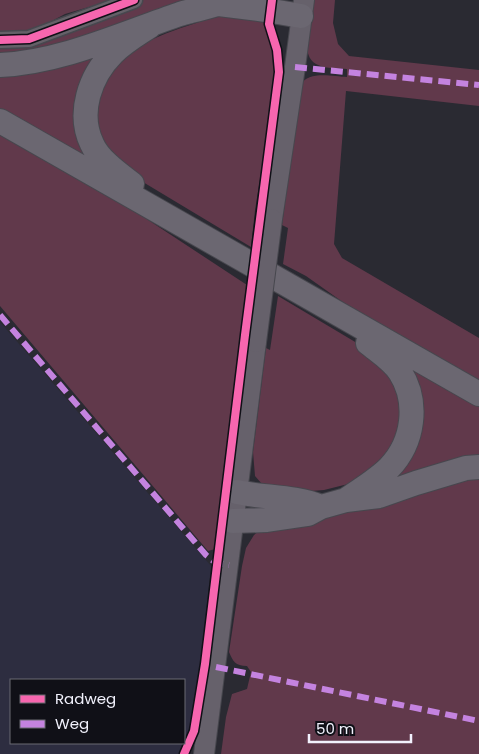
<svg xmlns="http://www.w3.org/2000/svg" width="479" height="754" font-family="Poppins,sans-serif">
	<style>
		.built { fill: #2d2d40; fill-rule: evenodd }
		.green { fill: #61394b }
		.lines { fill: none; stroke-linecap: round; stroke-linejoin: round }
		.minor-casing { stroke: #47474e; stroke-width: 19 }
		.major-casing { stroke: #47474e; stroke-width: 22 }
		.highway-casing { stroke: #47474e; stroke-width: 26 }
		.minor { stroke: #656068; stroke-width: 16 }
		.major { stroke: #66616b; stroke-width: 20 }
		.highway { stroke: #6b6771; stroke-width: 24 }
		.major-bridge-casing { stroke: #47474e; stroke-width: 22; stroke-linecap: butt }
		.major-bridge { stroke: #66616b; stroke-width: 20 }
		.quiet { stroke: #c483df; stroke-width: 6; stroke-dasharray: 12 6; stroke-linecap: butt }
		.cycleway-casing { stroke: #101017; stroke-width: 11 }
		.cycleway { stroke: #f766af; stroke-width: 8 }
	</style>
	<rect width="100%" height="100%" fill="#2a2a32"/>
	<path class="built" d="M 0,322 L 211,566 L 200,670 L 192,728 L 181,754 L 0,754 ZM 11,680 L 184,680 L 184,743 L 11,743 Z"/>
	<path class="green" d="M 0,0 L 113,0 L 65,14 L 35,30 L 0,36 Z
		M 140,0 L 192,0 L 93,39 L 0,60 L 0,47 Z
		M 311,0 L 335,0 L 333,23 L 338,44 L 349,56 L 479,70 L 479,106 L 346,91 L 334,244 L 342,258 L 479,338 L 479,383 L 371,322 L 306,276 L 283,264 L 288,228 L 282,225 L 301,85 C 308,70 334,77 347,77 L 347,69 C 337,68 324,69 316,64 C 299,55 309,16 311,0 Z
		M 225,15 L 266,18 L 275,51 L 277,74 L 255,210 L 251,247 L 123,170 L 93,130 C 95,118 96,87 101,77 C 117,46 192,23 225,15 Z
		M 125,37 L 89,76 L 107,173 L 0,112 L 0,70 Z
		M 0,130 L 89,181 L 247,285 L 215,549 L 208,551 L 0,306 Z
		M 278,296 L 377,355 L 403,392 L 397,449 L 352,483 L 324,490 L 298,492 L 262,484 L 255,476 L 253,452 L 266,348 L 270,350 Z
		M 403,362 L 479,404 L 479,462 L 389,486 L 401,465 Z
		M 479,473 L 479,754 L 221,754 L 226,717 L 232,694 L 247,689 L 251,672 L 247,666 C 235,666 233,661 229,652 L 242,566 L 246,548 L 254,535 L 263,528 Z"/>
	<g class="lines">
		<g class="minor-casing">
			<path id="minor" d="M 0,40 L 29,39 L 134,0"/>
		</g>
		<g class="major-casing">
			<path id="major" d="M 272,219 L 295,67 L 304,0
				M 204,754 L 256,342"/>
		</g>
		<g class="highway-casing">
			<path id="highway" d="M 219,4 L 266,10 L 301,16
				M 0,65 C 62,62 121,34 180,14 C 196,9 213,7 228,0
				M 0,121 L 479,394
				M 132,184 C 118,173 99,160 92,144 C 77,113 90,76 113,53 C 124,42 138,34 150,26
				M 237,492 C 264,498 295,496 321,507
				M 346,500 C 360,490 377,480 389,468 C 414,442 419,402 400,372 C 392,360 379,352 368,343
				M 233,521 L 267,520 L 308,514 L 321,507 L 346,500 L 379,496 L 416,483 L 466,468 L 479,467"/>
		</g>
		<use href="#minor" class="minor"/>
		<use href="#major" class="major"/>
		<use href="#highway" class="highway"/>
		<g class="major-bridge-casing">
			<path id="major-bridge" d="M 256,342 L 272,219"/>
		</g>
		<use href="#major-bridge" class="major-bridge"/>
		<path class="quiet" d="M 295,67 L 479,85
			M 0,315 L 206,555 L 216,563 L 229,565
			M 216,667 L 479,721"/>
		<g class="cycleway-casing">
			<path id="cycleway" d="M 0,40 L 29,39 L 134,0
				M 184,754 L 194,731 L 205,664 L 245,335 L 279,72 L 277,50 L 269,24 L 272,0"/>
		</g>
		<use href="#cycleway" class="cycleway"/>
	</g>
	<rect x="10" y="679" width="175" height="65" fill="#101017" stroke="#6a6a73"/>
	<rect x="20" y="695" width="25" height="8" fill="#f766af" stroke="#6a6a73"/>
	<text x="55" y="704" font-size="15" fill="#f2f2fd">Radweg</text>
	<rect x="20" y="720" width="25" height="8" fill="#c483df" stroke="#6a6a73"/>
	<text x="55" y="729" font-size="15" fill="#f2f2fd">Weg</text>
	<path d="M309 734v8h102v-8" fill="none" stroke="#f2f2fd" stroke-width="2.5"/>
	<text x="316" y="734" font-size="15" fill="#f2f2fd" stroke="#101017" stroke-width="4" paint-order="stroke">50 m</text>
</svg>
